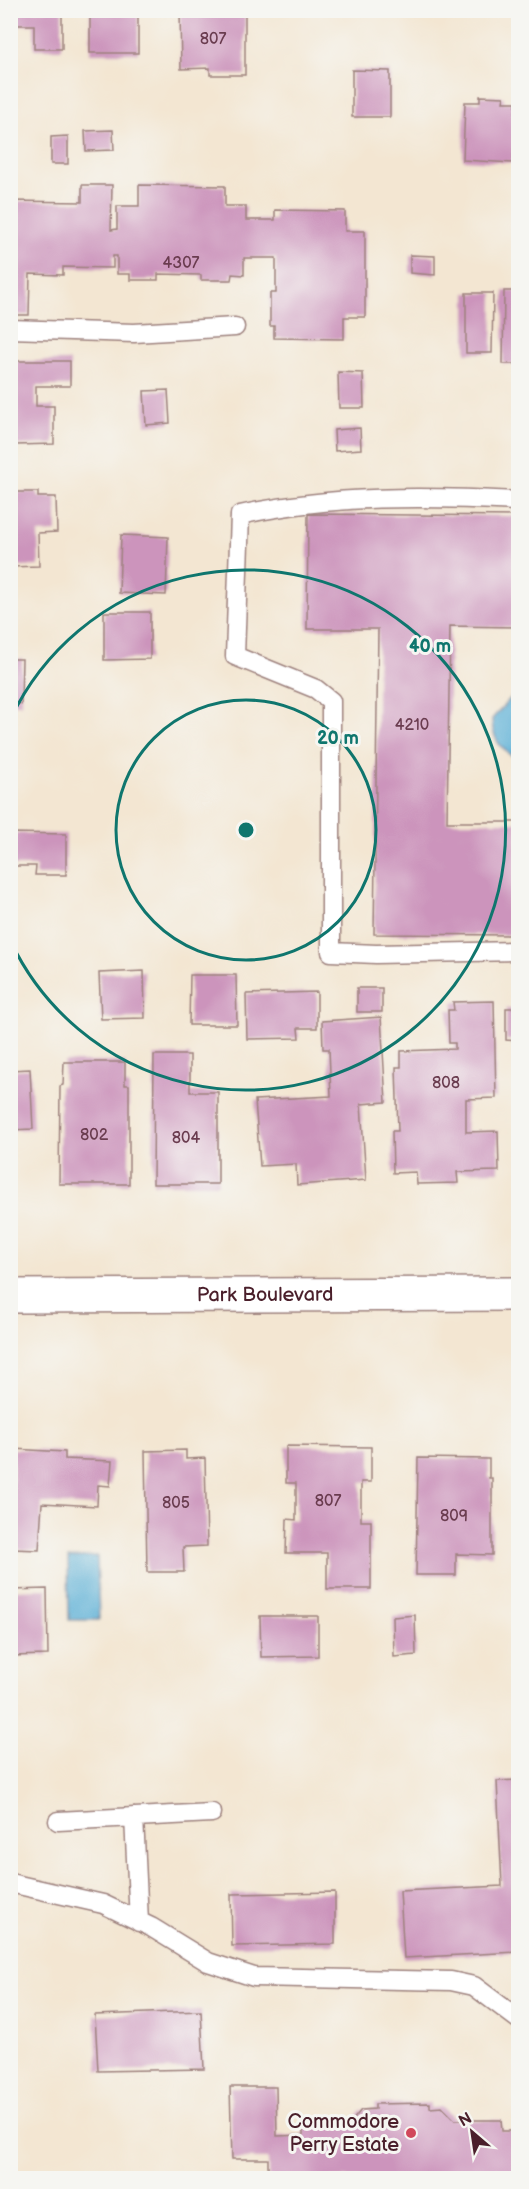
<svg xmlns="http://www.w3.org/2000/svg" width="529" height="2189" font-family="'Balsamiq Sans',sans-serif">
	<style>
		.water { fill: #5aafd6; stroke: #526780; stroke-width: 1.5 }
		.building { fill: #cc94bc }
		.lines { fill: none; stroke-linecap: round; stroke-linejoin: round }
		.service-casing { stroke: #9e827e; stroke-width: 21 }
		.minor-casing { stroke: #9e827e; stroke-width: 36 }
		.service { stroke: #fff; stroke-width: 18 }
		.minor { stroke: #fff; stroke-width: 33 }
		.ring { fill: none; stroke: #0f766e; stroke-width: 3 }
		.poi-dot { fill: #d1495b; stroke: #f6f6f2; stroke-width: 2 }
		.labels { text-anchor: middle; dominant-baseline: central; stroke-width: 6; stroke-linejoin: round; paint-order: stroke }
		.number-label { font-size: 16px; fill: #6a3c4f }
		.street-label { font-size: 20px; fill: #4a1f2b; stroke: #f6f6f2 }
		.poi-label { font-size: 20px; fill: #4a1f2b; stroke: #f6f6f2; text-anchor: end }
		.centre { fill: #0f766e; stroke: #f6f6f2; stroke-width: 3 }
		.ring-label { font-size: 18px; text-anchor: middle; font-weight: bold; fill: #0f766e; stroke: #f6f6f2; stroke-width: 6; stroke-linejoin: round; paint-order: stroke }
	</style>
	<rect width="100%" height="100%" fill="#f6f6f2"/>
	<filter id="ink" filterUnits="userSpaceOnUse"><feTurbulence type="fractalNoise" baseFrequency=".0167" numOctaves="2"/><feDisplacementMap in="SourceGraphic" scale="12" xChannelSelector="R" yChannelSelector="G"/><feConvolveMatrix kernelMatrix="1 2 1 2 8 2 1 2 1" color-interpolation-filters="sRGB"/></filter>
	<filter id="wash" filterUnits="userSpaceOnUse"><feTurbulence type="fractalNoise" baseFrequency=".008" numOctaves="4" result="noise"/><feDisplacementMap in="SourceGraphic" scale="24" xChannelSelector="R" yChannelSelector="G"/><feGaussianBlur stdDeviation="1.35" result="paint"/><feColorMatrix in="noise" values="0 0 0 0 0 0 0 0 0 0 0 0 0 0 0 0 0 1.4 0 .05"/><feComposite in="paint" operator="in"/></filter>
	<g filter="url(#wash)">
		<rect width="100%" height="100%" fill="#f3e6d2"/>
		<path class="water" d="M 518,690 L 518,757 L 516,758 C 500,750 492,737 492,719 Z
			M 97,1556 L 99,1620 L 69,1620 L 68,1558 Z"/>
		<g id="blocks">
			<path class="building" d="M 10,10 L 62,10 L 62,49 L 34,49 L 34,25 L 10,25 Z
				M 90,10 L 138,10 L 138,53 L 90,53 Z
				M 180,10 L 245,10 L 245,75 L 210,75 L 210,68 L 181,69 Z
				M 352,70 L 390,71 L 390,117 L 352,117 Z
				M 480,96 L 504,97 L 503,102 L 516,102 L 513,163 L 463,160 L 465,102 L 480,102 Z
				M 113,130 L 114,150 L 86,151 L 85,131 Z
				M 68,136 L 68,164 L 51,164 L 51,137 Z
				M 82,185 L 112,185 L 111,230 L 117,229 L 117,206 L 139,206 L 139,185 L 225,186 L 225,206 L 246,206 L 246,220 L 275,220 L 275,210 L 345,211 L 345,231 L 365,231 L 365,317 L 344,317 L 344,339 L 274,338 L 274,326 L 270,326 L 270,293 L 276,293 L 276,258 L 244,258 L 244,275 L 232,274 L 231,280 L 201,280 L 201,275 L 158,274 L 158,280 L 130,280 L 130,274 L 117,274 L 117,256 L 113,256 L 113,268 L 63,267 L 63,275 L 30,274 L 29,315 L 10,315 L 10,201 L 82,202 Z
				M 410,255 L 435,256 L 435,275 L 410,273 Z
				M 504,291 L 518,291 L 518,364 L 503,364 Z
				M 466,293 L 493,293 L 492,353 L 466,353 Z
				M 10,361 L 70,361 L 70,386 L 36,386 L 36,406 L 54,406 L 54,444 L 15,445 L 14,470 L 10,470 Z
				M 338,372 L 363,373 L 364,408 L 339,408 Z
				M 168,390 L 170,423 L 146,425 L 144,391 Z
				M 360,428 L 361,449 L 335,451 L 334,430 Z
				M 10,492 L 38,492 L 38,497 L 56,497 L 57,532 L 38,533 L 39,566 L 10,567 Z
				M 308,514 L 518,516 L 518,627 L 450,626 L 447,822 L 518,822 L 518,935 L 374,934 L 378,629 L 307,629 Z
				M 121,535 L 168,537 L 166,595 L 119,593 Z
				M 104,612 L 150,612 L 150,659 L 104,660 Z
				M 10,659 L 22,659 L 21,704 L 10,704 Z
				M 10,833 L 66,834 L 66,875 L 35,875 L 36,866 L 10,866 Z
				M 144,971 L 145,1018 L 101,1019 L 99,973 Z
				M 190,975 L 236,975 L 237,1025 L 189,1025 Z
				M 357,988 L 382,988 L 382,1012 L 357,1012 Z
				M 317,992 L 317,1028 L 298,1028 L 299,1038 L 247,1039 L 246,994 Z
				M 494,1001 L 496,1098 L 466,1099 L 466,1132 L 498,1131 L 499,1171 L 457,1172 L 458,1183 L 417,1184 L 416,1172 L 393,1173 L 392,1131 L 398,1131 L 396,1067 L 401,1067 L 401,1051 L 455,1049 L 455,1043 L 449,1043 L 448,1010 L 454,1010 L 453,1002 Z
				M 506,1008 L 518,1008 L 518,1041 L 506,1040 Z
				M 381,1017 L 386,1102 L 361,1104 L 366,1180 L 297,1185 L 296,1164 L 260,1166 L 255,1100 L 331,1096 L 329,1049 L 323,1049 L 322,1021 Z
				M 154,1055 L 190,1055 L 190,1092 L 218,1092 L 218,1184 L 153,1184 Z
				M 64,1062 L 125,1062 L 125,1085 L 129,1085 L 129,1184 L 59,1184 L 60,1086 L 63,1085 Z
				M 30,1069 L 33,1129 L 10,1130 L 10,1070 Z
				M 286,1446 L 371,1447 L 371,1482 L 361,1482 L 361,1521 L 371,1521 L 371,1589 L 327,1589 L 327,1553 L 286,1553 L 287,1519 L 296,1520 L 296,1483 L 286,1483 Z
				M 13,1449 L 65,1452 L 65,1459 L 112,1461 L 110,1486 L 98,1485 L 97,1506 L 42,1503 L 39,1550 L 12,1549 Z
				M 186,1450 L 186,1459 L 205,1458 L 207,1546 L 183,1547 L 184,1572 L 147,1572 L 145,1451 Z
				M 418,1458 L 489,1459 L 489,1478 L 492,1478 L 492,1555 L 456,1554 L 456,1575 L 416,1575 Z
				M 47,1589 L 48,1655 L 10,1656 L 10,1590 Z
				M 415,1615 L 416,1655 L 394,1657 L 393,1617 Z
				M 260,1616 L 318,1616 L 318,1656 L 261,1657 Z
				M 518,1780 L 518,1952 L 404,1958 L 400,1891 L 502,1886 L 497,1781 Z
				M 335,1892 L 335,1944 L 232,1946 L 231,1894 Z
				M 201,2011 L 204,2069 L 98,2071 L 95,2015 Z
				M 230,2087 L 276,2087 L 277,2136 L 303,2135 L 303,2125 L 349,2125 L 361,2110 L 375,2109 L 375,2104 L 430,2103 L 430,2108 L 442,2107 L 455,2120 L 501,2120 L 502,2131 L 518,2131 L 518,2178 L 268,2178 L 268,2159 L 232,2159 Z"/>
		</g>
	</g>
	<g filter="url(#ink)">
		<use href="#blocks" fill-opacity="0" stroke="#9e827e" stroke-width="1.5"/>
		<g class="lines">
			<g class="service-casing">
				<path id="service" d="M 10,329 L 134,333 L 235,327
					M 518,501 C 427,496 330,495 240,515 L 235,656 L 316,689 L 331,701 L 331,952 L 376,954 L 518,951
					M 134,1817 L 139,1922
					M 58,1821 L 212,1813
					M 10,1883 L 103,1904 L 151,1927 L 208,1962 L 254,1977 L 451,1981 L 474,1986 L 518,2019"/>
			</g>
			<g class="minor-casing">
				<g id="minor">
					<path id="s1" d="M 10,1296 L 518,1294"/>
				</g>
			</g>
			<use href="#service" class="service"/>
			<use href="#minor" class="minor"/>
		</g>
	</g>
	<g class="ring">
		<circle cx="246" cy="830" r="130"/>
		<path d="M11 718A260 260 0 1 1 11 942"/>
	</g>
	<circle class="poi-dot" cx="411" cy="2133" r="6"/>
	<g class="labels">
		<g class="number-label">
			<text x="213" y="39">807</text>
			<text x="181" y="263">4307</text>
			<text x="412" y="725">4210</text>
			<text x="446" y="1083">808</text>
			<text x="94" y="1135">802</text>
			<text x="186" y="1138">804</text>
			<text x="328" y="1501">807</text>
			<text x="176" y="1503">805</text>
			<text x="454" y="1516">809</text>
		</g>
		<g class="street-label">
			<text stroke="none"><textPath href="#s1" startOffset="255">Park Boulevard</textPath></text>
		</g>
		<g class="poi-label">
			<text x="399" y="2122">Commodore<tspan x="399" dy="23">Perry Estate</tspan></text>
		</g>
	</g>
	<circle cx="246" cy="830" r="9" class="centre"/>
	<g class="ring-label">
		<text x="430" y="652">40 m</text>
		<text x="338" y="744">20 m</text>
	</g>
	<rect width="529" height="2189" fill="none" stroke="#f6f6f2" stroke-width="36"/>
	<g transform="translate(472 2132) rotate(331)" stroke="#f6f6f2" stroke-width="4.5" paint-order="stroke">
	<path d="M0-4.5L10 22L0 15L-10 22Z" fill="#4a1f2b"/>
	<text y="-9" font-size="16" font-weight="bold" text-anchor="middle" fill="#4a1f2b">N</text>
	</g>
</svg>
